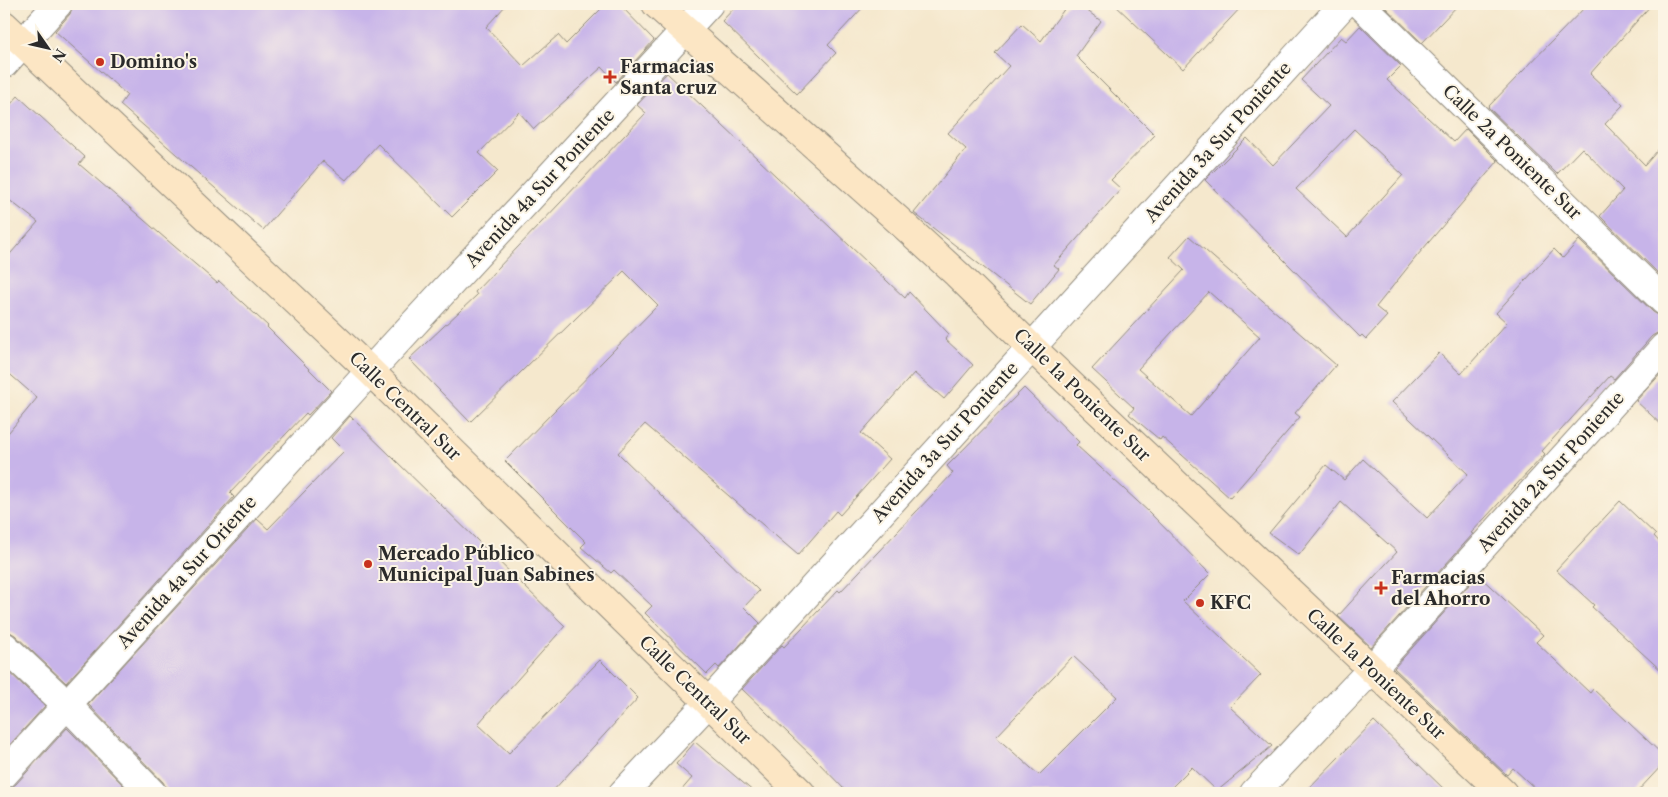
<svg xmlns="http://www.w3.org/2000/svg" width="1668" height="797" font-family="'Libre Caslon Text',serif">
	<style>
		.building { fill: #c7b4e9; fill-rule: evenodd }
		.lines { fill: none; stroke-linecap: round; stroke-linejoin: round }
		.street-casing { stroke: #908a7c; stroke-width: 30 }
		.secondary-casing { stroke: #908a7c; stroke-width: 30 }
		.street { stroke: #fff; stroke-width: 28 }
		.secondary { stroke: #fce6c4; stroke-width: 28 }
		.poi-dot { fill: #c8321e; stroke: #fcf5e5; stroke-width: 2 }
		.labels { text-anchor: middle; dominant-baseline: central; stroke-width: 4; stroke-linejoin: round; paint-order: stroke }
		.poi-label { font-size: 18px; font-weight: bold; fill: #2b2b2b; stroke: #fcf5e5; text-anchor: start }
		.street-label { font-size: 18px; fill: #2b2b2b; stroke: #fcf5e5 }
	</style>
	<rect width="100%" height="100%" fill="#fcf5e5"/>
	<filter id="ink" filterUnits="userSpaceOnUse"><feTurbulence type="fractalNoise" baseFrequency=".02" numOctaves="2"/><feDisplacementMap in="SourceGraphic" scale="10" xChannelSelector="R" yChannelSelector="G"/><feConvolveMatrix kernelMatrix="1 2 1 2 8 2 1 2 1" color-interpolation-filters="sRGB"/></filter>
	<filter id="wash" filterUnits="userSpaceOnUse"><feTurbulence type="fractalNoise" baseFrequency=".0096" numOctaves="4" result="noise"/><feDisplacementMap in="SourceGraphic" scale="20" xChannelSelector="R" yChannelSelector="G"/><feGaussianBlur stdDeviation="1.12" result="paint"/><feColorMatrix in="noise" values="0 0 0 0 0 0 0 0 0 0 0 0 0 0 0 0 0 1.4 0 .05"/><feComposite in="paint" operator="in"/></filter>
	<g filter="url(#wash)">
		<rect width="100%" height="100%" fill="#f5e8cd"/>
		<g id="blocks">
			<path class="building" d="M 73,4 L 507,4 L 486,27 L 523,66 L 558,35 L 566,44 L 606,4 L 619,4 L 654,40 L 616,82 L 602,67 L 534,129 L 519,112 L 479,153 L 498,171 L 452,217 L 378,144 L 346,180 L 323,161 L 263,230 L 120,105 L 127,95 L 55,31 L 70,14 Z
				M 738,4 L 866,4 L 828,45 L 836,53 L 797,94 L 722,21 Z
				M 1068,4 L 1078,4 L 1101,21 L 1076,56 L 1155,135 L 1111,180 L 1121,189 L 1054,265 L 1059,269 L 1030,304 L 914,213 L 966,149 L 948,133 L 1009,66 L 995,53 L 1022,24 L 1041,41 Z
				M 1114,4 L 1244,4 L 1183,69 Z
				M 1382,4 L 1459,4 L 1422,43 Z
				M 1588,4 L 1652,4 L 1590,74 L 1623,105 L 1605,124 L 1645,165 L 1664,143 L 1664,279 L 1600,216 L 1623,190 L 1582,148 L 1557,174 L 1488,107 Z
				M 1360,26 L 1401,66 L 1387,80 L 1454,142 L 1466,129 L 1498,161 L 1417,256 L 1376,307 L 1387,316 L 1366,339 L 1362,335 L 1360,337 L 1205,180 L 1247,138 L 1273,165 L 1329,106 L 1301,80 L 1341,37 L 1346,41 ZM 1354,129 L 1403,175 L 1347,237 L 1296,189 Z
				M 667,73 L 905,298 L 909,292 L 949,334 L 945,339 L 973,365 L 944,399 L 914,373 L 861,433 L 890,459 L 840,515 L 836,511 L 798,555 L 645,424 L 618,453 L 759,591 L 744,607 L 760,623 L 719,668 L 716,665 L 707,674 L 645,613 L 652,606 L 614,570 L 611,573 L 581,547 L 586,542 L 505,461 L 658,305 L 624,271 L 470,422 L 409,359 L 477,295 L 475,292 L 646,113 L 637,105 Z
				M 18,96 L 85,157 L 79,164 L 217,283 L 219,281 L 268,326 L 267,327 L 331,391 L 308,415 L 306,413 L 230,493 L 234,497 L 66,683 L 15,635 L 8,631 L 4,631 L 4,438 L 37,398 L 4,369 L 4,261 L 38,222 L 4,196 L 4,112 Z
				M 1189,236 L 1336,365 L 1295,413 L 1300,417 L 1230,498 L 1162,437 L 1160,440 L 1129,414 L 1134,408 L 1092,369 L 1184,270 L 1170,257 ZM 1209,292 L 1260,337 L 1191,416 L 1138,369 Z
				M 1579,240 L 1653,312 L 1660,316 L 1664,316 L 1664,332 L 1659,332 L 1652,336 L 1614,379 L 1610,376 L 1542,451 L 1545,454 L 1471,533 L 1473,534 L 1371,647 L 1338,616 L 1397,552 L 1341,502 L 1299,555 L 1269,533 L 1326,465 L 1344,480 L 1363,459 L 1427,518 L 1468,474 L 1392,402 L 1439,353 L 1461,374 L 1507,323 L 1496,313 L 1554,249 L 1563,258 Z
				M 1664,370 L 1664,427 L 1636,401 Z
				M 1024,388 L 1079,442 L 1076,445 L 1149,512 L 1210,574 L 1183,601 L 1261,675 L 1230,707 L 1272,746 L 1217,791 L 1192,767 L 1166,793 L 848,793 L 813,757 L 742,689 L 782,645 L 784,647 L 838,590 L 840,592 L 953,473 L 947,466 ZM 1073,656 L 1117,697 L 1039,775 L 996,737 Z
				M 350,416 L 565,626 L 478,724 L 509,753 L 600,660 L 638,698 L 551,793 L 167,793 L 167,789 L 163,782 L 88,704 L 257,519 L 268,529 L 344,451 L 331,438 Z
				M 1620,501 L 1656,535 L 1654,536 L 1664,547 L 1664,673 L 1592,607 L 1594,605 L 1556,570 Z
				M 1478,575 L 1543,635 L 1536,642 L 1590,693 L 1593,689 L 1664,756 L 1664,763 L 1636,793 L 1540,793 L 1513,768 L 1507,775 L 1394,668 Z
				M 4,667 L 45,706 L 4,751 Z
				M 1374,721 L 1448,793 L 1304,793 Z
				M 67,728 L 131,793 L 4,793 L 4,789 L 9,789 L 16,784 Z
				M 695,742 L 755,793 L 679,793 L 692,778 L 676,764 Z"/>
		</g>
	</g>
	<g filter="url(#ink)">
		<use href="#blocks" fill-opacity="0" stroke="#908a7c" stroke-width="1"/>
		<g class="lines">
			<g class="street-casing">
				<path id="street" d="M 1360,4 L 1664,301
					M 4,64 L 58,4
					M 4,646 L 67,705 L 152,793
					M 4,774 L 370,371 L 709,4
					M 623,793 L 708,703 L 1344,4
					M 1254,793 L 1371,670 L 1664,347"/>
			</g>
			<g class="secondary-casing">
				<path id="secondary" d="M 656,4 L 897,219 L 957,274 L 1031,347 L 1503,793
					M 4,25 L 370,371 L 801,793"/>
			</g>
			<use href="#street" class="street"/>
			<use href="#secondary" class="secondary"/>
		</g>
	</g>
	<g class="poi-dot">
		<circle cx="100" cy="62" r="5"/>
		<path d="M607.5 69.5h5v5h5v5h-5v5h-5v-5h-5v-5h5z"/>
		<circle cx="368" cy="564" r="5"/>
		<path d="M1378.5 580.5h5v5h5v5h-5v5h-5v-5h-5v-5h5z"/>
		<circle cx="1200" cy="603" r="5"/>
	</g>
	<g class="labels">
		<g class="poi-label">
			<text x="110" y="62">Domino's</text>
			<text x="620" y="67">Farmacias<tspan x="620" dy="21">Santa cruz</tspan></text>
			<text x="378" y="554">Mercado Público<tspan x="378" dy="21">Municipal Juan Sabines</tspan></text>
			<text x="1391" y="578">Farmacias<tspan x="1391" dy="21">del Ahorro</tspan></text>
			<text x="1210" y="603">KFC</text>
		</g>
		<g class="street-label">
			<text transform="translate(1218 142) rotate(-48)">Avenida 3a Sur Poniente</text>
			<text transform="translate(1512 152) rotate(44)">Calle 2a Poniente Sur</text>
			<text transform="translate(540 188) rotate(-47)">Avenida 4a Sur Poniente</text>
			<text transform="translate(1082 395) rotate(44)">Calle 1a Poniente Sur</text>
			<text transform="translate(405 406) rotate(44)">Calle Central Sur</text>
			<text transform="translate(945 442) rotate(-48)">Avenida 3a Sur Poniente</text>
			<text transform="translate(1551 472) rotate(-48)">Avenida 2a Sur Poniente</text>
			<text transform="translate(187 572) rotate(-48)">Avenida 4a Sur Oriente</text>
			<text transform="translate(1376 674) rotate(43)">Calle 1a Poniente Sur</text>
			<text transform="translate(695 690) rotate(44)">Calle Central Sur</text>
		</g>
	</g>
	<rect width="1668" height="797" fill="none" stroke="#fcf5e5" stroke-width="20"/>
	<g transform="translate(48 48) rotate(124)" stroke="#fcf5e5" stroke-width="4" paint-order="stroke">
	<path d="M0-4L9 19L0 12L-9 19Z" fill="#2b2b2b"/>
	<text y="-8" font-size="14" font-weight="bold" text-anchor="middle" fill="#2b2b2b">N</text>
	</g>
</svg>
